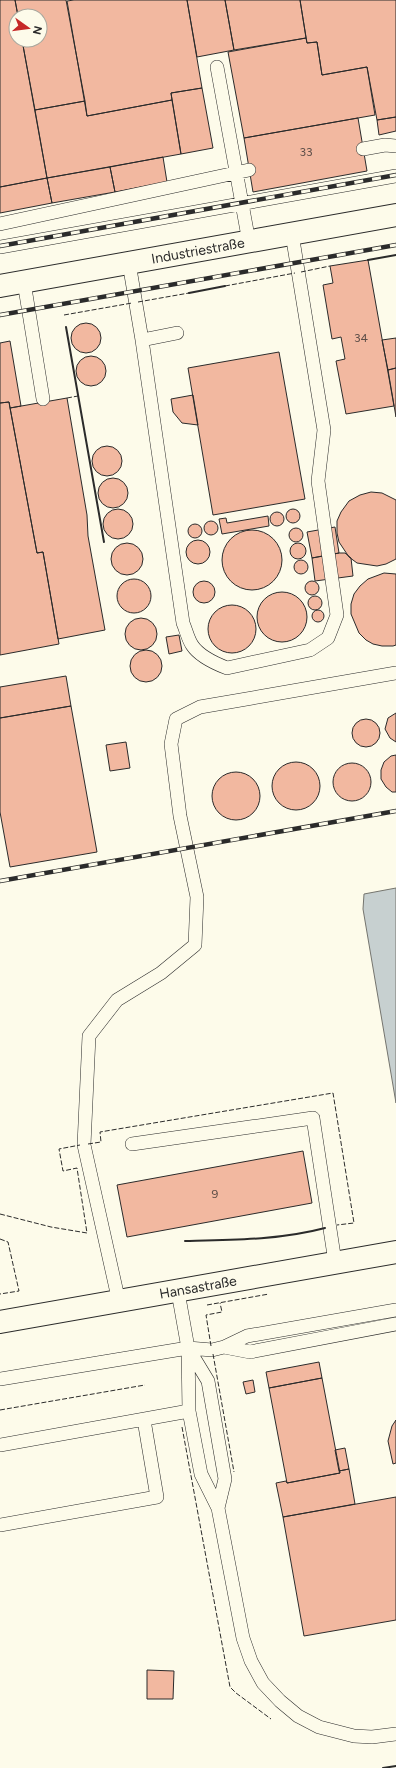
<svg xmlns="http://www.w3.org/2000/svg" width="396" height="1768" font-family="Figtree,sans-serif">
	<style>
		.water { fill: #c7d0d0; stroke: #74746e }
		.building { fill: #f2b8a0; stroke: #2b2b2b }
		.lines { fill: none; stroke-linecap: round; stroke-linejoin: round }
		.lane-casing { stroke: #2b2b2b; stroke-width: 14 }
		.street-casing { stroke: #2b2b2b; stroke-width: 24 }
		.lane { stroke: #fdfbea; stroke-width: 13 }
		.street { stroke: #fdfbea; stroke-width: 22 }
		.rail-casing { stroke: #2b2b2b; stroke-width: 4.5 }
		.rail { stroke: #fdfbea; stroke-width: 3; stroke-dasharray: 9; stroke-linecap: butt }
		.fence { stroke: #2b2b2b; stroke-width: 1; stroke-dasharray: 5 2; stroke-linecap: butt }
		.wall { stroke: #2b2b2b; stroke-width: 2 }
		.labels { text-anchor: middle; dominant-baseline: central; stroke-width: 3; stroke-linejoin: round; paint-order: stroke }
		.number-label { font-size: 12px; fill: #5d4e48 }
		.street-label { font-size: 14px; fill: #2b2b2b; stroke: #fdfbea }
	</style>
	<rect width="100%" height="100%" fill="#fdfbea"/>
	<path class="water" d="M 396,888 L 396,1103 L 363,909 L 364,894 Z"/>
	<path class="building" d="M 0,0 L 15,0 L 18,16 L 16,16 L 16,40 L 22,40 L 47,178 L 0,187 Z
		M 15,0 L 66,0 L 85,101 L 35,110 L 22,40 L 40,40 L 40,16 L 18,16 Z
		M 74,0 L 187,0 L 202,88 L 171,93 L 172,100 L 87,116 L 67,1 Z
		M 187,0 L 225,0 L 234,50 L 197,57 Z
		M 225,0 L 300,0 L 306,38 L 234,50 Z
		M 300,0 L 396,0 L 396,117 L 377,120 L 367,67 L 322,75 L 317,42 L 307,43 Z
		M 306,38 L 307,43 L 317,42 L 322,75 L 367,67 L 375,115 L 244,138 L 228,52 Z
		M 202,88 L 213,148 L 181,154 L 171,93 Z
		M 172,100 L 181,154 L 47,178 L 35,110 L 85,101 L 87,116 Z
		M 396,117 L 396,131 L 379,135 L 377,120 Z
		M 358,118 L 367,171 L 253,192 L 244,138 Z
		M 163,157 L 167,182 L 115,192 L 110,167 Z
		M 110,167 L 115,192 L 52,203 L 47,178 Z
		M 47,178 L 52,203 L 0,213 L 0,187 Z
		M 368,260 L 394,406 L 346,414 L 336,361 L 345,359 L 341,337 L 332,339 L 323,285 L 333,283 L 330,266 Z
		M71 338a15 15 0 1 1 30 0a15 15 0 1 1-30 0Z
		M 396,338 L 396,368 L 388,370 L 382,340 Z
		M 10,341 L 21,406 L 10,408 L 9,402 L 0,403 L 0,343 Z
		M 279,352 L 305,499 L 213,515 L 188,368 Z
		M76 371a15 15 0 1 1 30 0a15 15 0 1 1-30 0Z
		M 396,368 L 396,417 L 388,370 Z
		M 193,395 L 198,425 L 182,423 L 173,412 L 171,399 Z
		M 67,398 L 87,515 L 88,536 L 105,630 L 58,639 L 43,552 L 37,553 L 10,408 Z
		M 9,402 L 37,553 L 43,552 L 59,644 L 0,655 L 0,403 Z
		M92 461a15 15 0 1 1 30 0a15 15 0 1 1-30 0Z
		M98 493a15 15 0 1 1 30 0a15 15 0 1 1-30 0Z
		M 371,492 L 382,493 L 396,500 L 396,559 L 386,564 L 377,566 L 357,563 L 349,557 L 339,542 L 337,533 L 337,521 L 341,512 L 349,501 L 360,495 Z
		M103 524a15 15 0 1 1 30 0a15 15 0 1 1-30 0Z
		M286 516a7 7 0 1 1 14 0a7 7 0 1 1-14 0Z
		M270 519a7 7 0 1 1 14 0a7 7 0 1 1-14 0Z
		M 268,516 L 269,526 L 222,534 L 219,519 L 226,518 L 227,523 Z
		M204 528a7 7 0 1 1 14 0a7 7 0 1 1-14 0Z
		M188 531a7 7 0 1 1 14 0a7 7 0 1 1-14 0Z
		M 335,527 L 339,553 L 312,558 L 307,532 Z
		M289 535a7 7 0 1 1 14 0a7 7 0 1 1-14 0Z
		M222 560a30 30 0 1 1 60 0a30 30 0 1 1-60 0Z
		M186 552a12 12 0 1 1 24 0a12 12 0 1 1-24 0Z
		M111 559a16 16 0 1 1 32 0a16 16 0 1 1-32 0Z
		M290 551a8 8 0 1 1 16 0a8 8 0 1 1-16 0Z
		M 339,553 L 345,553 L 351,558 L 353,576 L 315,581 L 312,558 Z
		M294 567a7 7 0 1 1 14 0a7 7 0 1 1-14 0Z
		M 384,573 L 396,574 L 396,645 L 393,646 L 382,646 L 373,644 L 366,640 L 359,633 L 351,614 L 351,604 L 354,594 L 360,586 L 368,579 Z
		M117 596a17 17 0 1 1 34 0a17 17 0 1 1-34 0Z
		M193 592a11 11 0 1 1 22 0a11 11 0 1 1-22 0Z
		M305 588a7 7 0 1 1 14 0a7 7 0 1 1-14 0Z
		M257 617a25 25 0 1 1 50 0a25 25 0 1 1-50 0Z
		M308 603a7 7 0 1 1 14 0a7 7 0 1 1-14 0Z
		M208 629a24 24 0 1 1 48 0a24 24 0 1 1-48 0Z
		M312 616a6 6 0 1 1 12 0a6 6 0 1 1-12 0Z
		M125 634a16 16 0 1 1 32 0a16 16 0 1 1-32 0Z
		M 179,635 L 182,651 L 169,654 L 166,637 Z
		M130 666a16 16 0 1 1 32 0a16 16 0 1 1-32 0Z
		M 66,676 L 71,706 L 0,718 L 0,687 Z
		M 71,706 L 97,852 L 10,867 L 0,812 L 0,718 Z
		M 396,713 L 396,742 L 390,738 L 385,729 L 388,718 Z
		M352 733a14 14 0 1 1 28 0a14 14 0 1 1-28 0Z
		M 126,742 L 130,768 L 110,771 L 106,745 Z
		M 396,755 L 396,792 L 392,792 L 386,787 L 381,779 L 381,770 L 384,762 L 391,756 Z
		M272 786a24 24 0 1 1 48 0a24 24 0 1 1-48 0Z
		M333 782a19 19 0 1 1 38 0a19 19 0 1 1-38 0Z
		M212 796a24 24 0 1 1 48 0a24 24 0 1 1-48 0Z
		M 303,1151 L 312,1203 L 127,1237 L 117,1185 Z
		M 319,1362 L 322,1378 L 269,1388 L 266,1372 Z
		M 322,1378 L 340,1473 L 287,1483 L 269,1388 Z
		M 253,1380 L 255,1392 L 246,1394 L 243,1382 Z
		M 396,1420 L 396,1463 L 393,1464 L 388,1441 L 392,1426 Z
		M 345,1448 L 349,1469 L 339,1471 L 335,1450 Z
		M 349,1469 L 355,1504 L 283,1517 L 276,1483 L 286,1481 L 287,1483 L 340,1473 L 339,1471 Z
		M 396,1497 L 396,1620 L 304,1636 L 283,1517 Z
		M 147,1670 L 174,1671 L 173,1699 L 147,1699 Z"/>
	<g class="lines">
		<g class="lane-casing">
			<path id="lane" d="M 217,67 L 249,242
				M 363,149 L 385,145 L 396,146
				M 0,224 L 249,170
				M 0,247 L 396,176
				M 129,263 L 142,340 L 183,623 C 186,630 188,639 192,645 C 199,656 214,663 227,668 L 310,650 L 328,638 L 337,615 L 318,481 L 324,430 L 292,234
				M 24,282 L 43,399
				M 142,340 L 177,333
				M 132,1144 L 313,1118 L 335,1262
				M 178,1292 L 188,1348 L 189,1411 L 201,1474 L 218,1508 L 243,1638 L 251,1661 L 263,1683 L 280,1701 L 298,1716 L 319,1727 L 354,1736 L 372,1737 L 396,1734
				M 119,1302 L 84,1145 L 89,1036 L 117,1000 L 161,973 L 195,945 L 197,897 L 180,816 L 171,744 L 176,719 L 200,707 L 396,673
				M 224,1347 L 250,1352 L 396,1324
				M 188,1348 L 208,1381 L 225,1479 L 218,1508
				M 0,1379 L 188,1348 L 212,1350 L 224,1347 L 247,1336 L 396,1310
				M 0,1445 L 189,1411
				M 0,1525 L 157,1497 L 144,1420"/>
		</g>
		<g class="street-casing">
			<g id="street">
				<path id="s1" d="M 0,286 L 396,215"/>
				<path id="s2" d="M 0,1322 L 396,1252"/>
			</g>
		</g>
		<use href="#lane" class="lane"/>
		<use href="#street" class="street"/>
		<g class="rail-casing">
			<path id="rail" d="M 0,246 L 396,175
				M 0,315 L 396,245
				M 0,881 L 396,811"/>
		</g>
		<use href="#rail" class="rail"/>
		<path class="fence" d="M 301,272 L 330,266
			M 225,286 L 295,273
			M 138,302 L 189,293
			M 64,315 L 132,303
			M 67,398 L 78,396
			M 88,1144 L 101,1142 L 100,1132 L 333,1093 L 354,1223 L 337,1225
			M 0,1214 L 51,1227 L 87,1233 L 77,1168 L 63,1171 L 59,1149 L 80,1145
			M 0,1239 L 8,1242 L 19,1291 L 0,1294
			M 207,1305 L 269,1294
			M 211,1346 L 206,1315 L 222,1312 L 220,1303
			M 213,1354 L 234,1472
			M 0,1410 L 145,1385
			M 182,1427 L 230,1687 L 236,1693 L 271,1719"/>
		<path class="wall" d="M 368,260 L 396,255
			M 189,293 L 225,286
			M 66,327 L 104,542
			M 185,1241 C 232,1240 280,1240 325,1228
			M 383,1768 L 396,1766"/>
	</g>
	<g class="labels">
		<g class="number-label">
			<text x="306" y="152">33</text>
			<text x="361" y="338">34</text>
			<text x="215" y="1194">9</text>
		</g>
		<g class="street-label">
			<text stroke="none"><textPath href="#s1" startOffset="201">Industriestraße</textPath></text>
			<text stroke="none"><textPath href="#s2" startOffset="201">Hansastraße</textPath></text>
		</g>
	</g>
	<g transform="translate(28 28) rotate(104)"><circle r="19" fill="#fdfbea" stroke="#a9a89e"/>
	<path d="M0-3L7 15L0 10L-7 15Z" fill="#c62828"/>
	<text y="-6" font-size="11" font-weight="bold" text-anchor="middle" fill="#2b2b2b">N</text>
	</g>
</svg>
